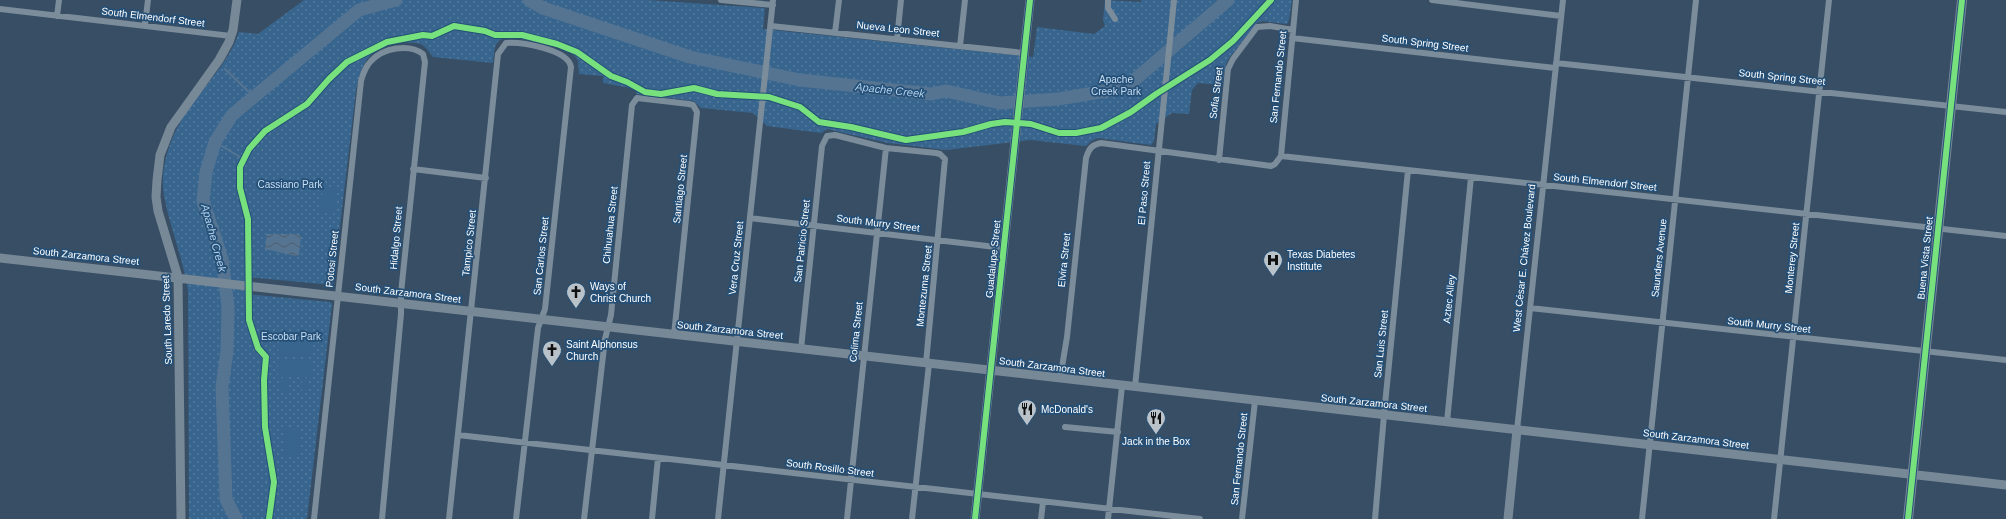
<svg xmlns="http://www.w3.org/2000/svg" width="2006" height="519" font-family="Arial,sans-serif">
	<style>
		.park { fill: url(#park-dots) }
		.garden { fill: #38658e }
		.water { fill: url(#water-waves) }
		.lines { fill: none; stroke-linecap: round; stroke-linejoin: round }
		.stream { stroke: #557492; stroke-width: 2 }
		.river { stroke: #557492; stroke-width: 13 }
		.street { stroke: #7b8c9b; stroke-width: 6 }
		.secondary { stroke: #778897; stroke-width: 9 }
		.primary { stroke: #7a8a9a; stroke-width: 10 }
		.cycleway-casing { stroke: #244f77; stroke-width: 8 }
		.cycleway { stroke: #77e17e; stroke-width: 6 }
		.labels { text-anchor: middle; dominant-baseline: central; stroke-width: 3.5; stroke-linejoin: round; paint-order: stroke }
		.street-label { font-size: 10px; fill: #fff; stroke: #244f77 }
		.park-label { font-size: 10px; fill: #c8dff3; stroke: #244f77 }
		.poi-label { font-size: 10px; fill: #fff; stroke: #244f77; text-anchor: start }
		.water-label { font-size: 11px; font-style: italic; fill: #b0d0eb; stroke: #244f77 }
	</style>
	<defs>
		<pattern id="park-dots" width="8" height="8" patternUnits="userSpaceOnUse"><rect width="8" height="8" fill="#38658e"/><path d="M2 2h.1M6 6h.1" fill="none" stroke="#567c9f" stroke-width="1.8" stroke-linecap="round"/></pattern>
		<pattern id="water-waves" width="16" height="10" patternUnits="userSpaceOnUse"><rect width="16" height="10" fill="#557492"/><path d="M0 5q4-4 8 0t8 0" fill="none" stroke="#505e6c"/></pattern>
	</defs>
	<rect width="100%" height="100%" fill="#374e64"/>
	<path class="park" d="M 304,0 L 648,0 L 765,8 L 763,29 L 1033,57 L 1037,27 L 1094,34 L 1105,26 L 1103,20 L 1105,0 L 1141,2 L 1141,0 L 1292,0 L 1289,20 L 1287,24 L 1263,21 L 1257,23 L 1229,58 L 1226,64 L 1222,85 L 1198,83 L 1192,90 L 1189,114 L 1172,113 L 1156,124 L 1154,141 L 1151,145 L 1098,138 L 1091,141 L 1086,146 L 1030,140 L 946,150 L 888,143 L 827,129 L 821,133 L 767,126 L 753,113 L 701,108 L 694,101 L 636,94 L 636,89 L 603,83 L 603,76 L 579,74 L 578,60 C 576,58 573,54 569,52 C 559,46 510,34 500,40 C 493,45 494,56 493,63 L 433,57 C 429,52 426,46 420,44 C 405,40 381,44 370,56 C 361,65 359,78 356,90 L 333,285 L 246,277 L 246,294 L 330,302 L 332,304 L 307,519 L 189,519 L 188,291 C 183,258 170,228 164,196 C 159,169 170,138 184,116 C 202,87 228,65 239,32 L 258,34 Z"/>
	<path class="garden" d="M 323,187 L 337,189 L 334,214 L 320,212 Z
		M 279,341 L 312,341 L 312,356 L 278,355 Z
		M 278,360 L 312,361 L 311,375 L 278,375 Z
		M 281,378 L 288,378 L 288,393 L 281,392 Z
		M 302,378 L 309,378 L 309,393 L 302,393 Z
		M 285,429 L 300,430 L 300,457 L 285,456 Z"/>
	<path class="water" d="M 267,234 L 299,234 L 301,237 L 299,255 L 296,256 L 265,249 Z"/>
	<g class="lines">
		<path class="stream" d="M 225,69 L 253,96
			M 215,142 L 240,157"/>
		<path class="river" d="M 529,0 L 543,8 L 690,57 L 800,80 L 931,94 L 946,91 L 1000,103 L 1058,99 L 1125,88 L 1228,0
			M 236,519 L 226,499 L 222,387 L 227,351 L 228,307 L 222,259 L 203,201 L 206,172 L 215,142 L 232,115 L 359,10 L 396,0"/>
		<path class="street" d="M 721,0 L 773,5
			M 1108,0 L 1108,8 L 1115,19
			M 1432,0 L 1561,16
			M 0,9 L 231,36
			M 57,16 L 59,0
			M 145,25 L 148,0
			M 771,26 L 1024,53
			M 835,33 L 839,0
			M 1292,38 L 1555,68
			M 897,39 L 901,0
			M 960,46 L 965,0
			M 1556,63 L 2006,112
			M 1281,156 L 2006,236
			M 1219,160 L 1228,69 L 1233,59 L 1257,27 L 1270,26 L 1293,30
			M 413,169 L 486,178
			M 750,218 L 1004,248
			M 1530,308 L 2006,360
			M 801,349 L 822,146 L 827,136 L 835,135 L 886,148 L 936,153 L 940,154 L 945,159 L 926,363
			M 1060,379 L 1067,337 L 1086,158 C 1089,149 1091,145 1101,143 L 1271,166 L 1275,164 L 1281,156 L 1296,0
			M 1135,387 L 1174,0
			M 1447,422 L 1471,177
			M 1065,427 L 1118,432
			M 1517,430 L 1563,0
			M 458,435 L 1200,519
			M 314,519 L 361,81 C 363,74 365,67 371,61 C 383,48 409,43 423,54 L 425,62 L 401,293 L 401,314 L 382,519
			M 449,519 L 498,54 L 506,43 C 521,42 568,49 571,67 L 545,309 L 538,328 L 516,519
			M 584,519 L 605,339 L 611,315 L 632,105 L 637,98 L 689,104 L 693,105 L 697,112 L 674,335
			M 652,519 L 658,458
			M 718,519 L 773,0
			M 847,519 L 886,148
			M 912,519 L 929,364
			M 1041,519 L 1043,502
			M 1108,519 L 1122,386
			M 1242,519 L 1255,401
			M 1375,519 L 1384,415 L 1408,170
			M 1642,519 L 1696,0
			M 1774,519 L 1829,0"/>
		<path class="secondary" d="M 0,258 L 2006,485
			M 181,519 L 178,277 L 158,211 L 156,197 L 157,180 L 160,155 L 171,127 L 219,60 L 229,42 L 233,30 L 237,0
			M 975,519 L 1030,0
			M 1508,519 L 1517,430"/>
		<path class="primary" d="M 1908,519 L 1962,0"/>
		<g class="cycleway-casing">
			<path id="cycleway" d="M 269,519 L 274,482 L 265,427 L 264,380 L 266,357 L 258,348 L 249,320 L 248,219 L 240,188 L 240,167 L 249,149 L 265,131 L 307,104 L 329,79 L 347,62 L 387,42 L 423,35 L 432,36 L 454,26 L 485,31 L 495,35 L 522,35 L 557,44 L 577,52 L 611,76 L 627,82 L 645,92 L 661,94 L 694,88 L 717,94 L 769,97 L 800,107 L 819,122 L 851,127 L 906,140 L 963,132 L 991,124 L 1005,122 L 1031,124 L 1059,133 L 1076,133 L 1101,128 L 1131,112 L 1156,94 L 1210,60 L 1233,41 L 1271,0
				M 975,519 L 1030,0
				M 1908,519 L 1962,0"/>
		</g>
		<use href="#cycleway" class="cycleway"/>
	</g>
	<defs>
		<g id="hospital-pin" transform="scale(1)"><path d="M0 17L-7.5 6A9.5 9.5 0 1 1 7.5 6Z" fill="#b9c1c9" stroke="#244f77"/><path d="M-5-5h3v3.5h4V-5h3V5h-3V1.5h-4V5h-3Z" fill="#111"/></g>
		<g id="church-pin" transform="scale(1)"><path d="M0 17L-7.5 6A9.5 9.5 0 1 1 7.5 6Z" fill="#b9c1c9" stroke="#244f77"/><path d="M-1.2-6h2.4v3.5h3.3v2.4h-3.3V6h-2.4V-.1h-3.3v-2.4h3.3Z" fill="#111"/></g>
		<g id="restaurant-pin" transform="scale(1)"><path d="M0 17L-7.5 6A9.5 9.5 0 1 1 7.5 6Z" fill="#b9c1c9" stroke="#244f77"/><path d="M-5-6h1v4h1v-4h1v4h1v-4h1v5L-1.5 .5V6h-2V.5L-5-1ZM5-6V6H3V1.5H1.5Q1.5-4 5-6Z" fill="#111"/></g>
	</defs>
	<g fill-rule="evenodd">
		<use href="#hospital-pin" x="1273" y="260"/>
		<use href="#church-pin" x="576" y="292"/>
		<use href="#church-pin" x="552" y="350"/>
		<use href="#restaurant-pin" x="1027" y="409"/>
		<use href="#restaurant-pin" x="1156" y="418"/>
	</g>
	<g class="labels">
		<g class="street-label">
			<text transform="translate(153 17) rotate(7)">South Elmendorf Street</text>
			<text transform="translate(898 29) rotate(6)">Nueva Leon Street</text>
			<text transform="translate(1425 43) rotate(7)">South Spring Street</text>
			<text transform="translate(1278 77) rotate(-84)">San Fernando Street</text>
			<text transform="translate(1782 77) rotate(6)">South Spring Street</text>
			<text transform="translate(1216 93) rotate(-83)">Sofia Street</text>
			<text transform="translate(1605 182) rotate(6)">South Elmendorf Street</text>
			<text transform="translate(680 189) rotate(-84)">Santiago Street</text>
			<text transform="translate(1144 193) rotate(-85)">El Paso Street</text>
			<text transform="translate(878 223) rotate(7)">South Murry Street</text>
			<text transform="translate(610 225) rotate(-84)">Chihuahua Street</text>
			<text transform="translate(396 238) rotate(-85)">Hidalgo Street</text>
			<text transform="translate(802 241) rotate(-84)">San Patricio Street</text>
			<text transform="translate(469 243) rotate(-84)">Tampico Street</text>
			<text transform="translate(86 256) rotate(6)">South Zarzamora Street</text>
			<text transform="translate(541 256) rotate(-84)">San Carlos Street</text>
			<text transform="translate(736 258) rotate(-84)">Vera Cruz Street</text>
			<text transform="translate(1524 258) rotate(-84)">West César E. Chávez Boulevard</text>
			<text transform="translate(1659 258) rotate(-84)">Saunders Avenue</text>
			<text transform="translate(1792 258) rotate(-84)">Monterey Street</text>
			<text transform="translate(1925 258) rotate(-84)">Buena Vista Street</text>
			<text transform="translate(332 259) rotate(-84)">Potosi Street</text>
			<text transform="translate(993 259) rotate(-84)">Guadalupe Street</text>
			<text transform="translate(1064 260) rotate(-84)">Elvira Street</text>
			<text transform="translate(924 286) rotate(-84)">Montezuma Street</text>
			<text transform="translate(408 293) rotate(7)">South Zarzamora Street</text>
			<text transform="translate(1449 299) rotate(-84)">Aztec Alley</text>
			<text transform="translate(167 320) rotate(-92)">South Laredo Street</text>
			<text transform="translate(1769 325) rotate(6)">South Murry Street</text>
			<text transform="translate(730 330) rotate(6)">South Zarzamora Street</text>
			<text transform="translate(856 332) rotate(-84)">Colima Street</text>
			<text transform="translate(1381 344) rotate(-84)">San Luis Street</text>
			<text transform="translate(1052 367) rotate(7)">South Zarzamora Street</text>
			<text transform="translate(1374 403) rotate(6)">South Zarzamora Street</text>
			<text transform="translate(1696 439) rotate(7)">South Zarzamora Street</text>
			<text transform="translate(1239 459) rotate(-84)">San Fernando Street</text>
			<text transform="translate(830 468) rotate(7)">South Rosillo Street</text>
		</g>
		<g class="park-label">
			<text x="1116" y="79">Apache<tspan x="1116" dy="12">Creek Park</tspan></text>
			<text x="290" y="184">Cassiano Park</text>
			<text x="291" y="336">Escobar Park</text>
		</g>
		<g class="poi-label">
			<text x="1287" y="254">Texas Diabetes<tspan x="1287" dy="12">Institute</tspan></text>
			<text x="590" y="286">Ways of<tspan x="590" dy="12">Christ Church</tspan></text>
			<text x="566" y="344">Saint Alphonsus<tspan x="566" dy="12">Church</tspan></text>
			<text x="1041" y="409">McDonald's</text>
			<text x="1156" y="441" text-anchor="middle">Jack in the Box</text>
		</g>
		<g class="water-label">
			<text transform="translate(890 90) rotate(6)">Apache Creek</text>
			<text transform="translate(214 238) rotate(75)">Apache Creek</text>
		</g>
	</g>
</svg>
